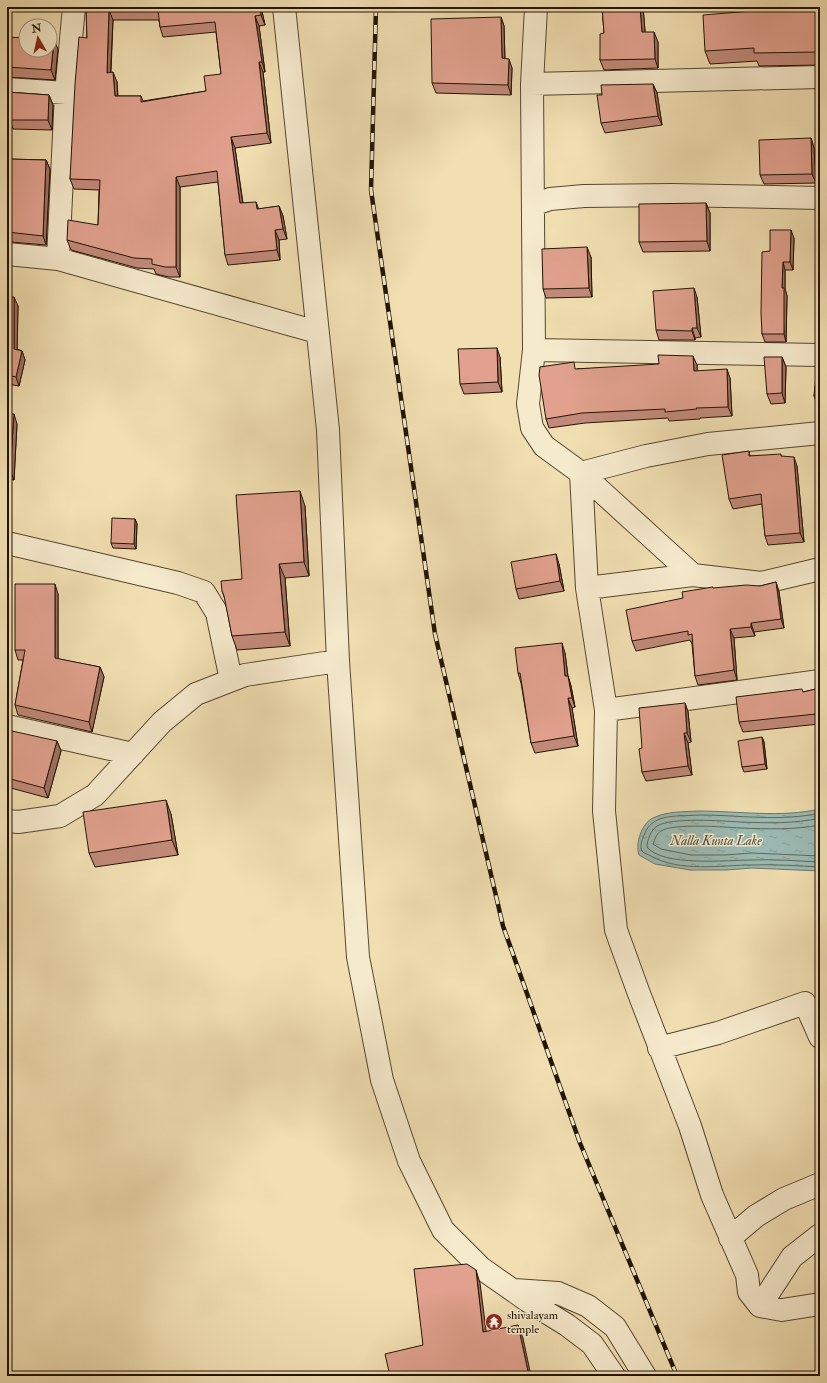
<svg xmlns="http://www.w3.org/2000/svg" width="827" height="1383" font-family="'IM FELL Double Pica',serif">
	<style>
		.water { fill: url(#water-ripples); stroke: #6b786d }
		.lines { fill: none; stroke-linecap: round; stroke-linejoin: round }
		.shore { stroke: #5f675c; stroke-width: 1 }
		.minor-casing { stroke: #56462f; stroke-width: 24 }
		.minor { stroke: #f6eacd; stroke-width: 22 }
		.rail-casing { stroke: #221303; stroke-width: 4.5 }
		.rail { stroke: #f6eacd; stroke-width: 3; stroke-dasharray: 9; stroke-linecap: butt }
		.wall { fill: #c28a7a; stroke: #221303; fill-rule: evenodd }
		.shaded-wall { fill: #9e7163; stroke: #221303 }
		.building { fill: #e1a18e; stroke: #221303; fill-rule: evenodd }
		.labels { text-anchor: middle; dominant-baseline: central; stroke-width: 3; stroke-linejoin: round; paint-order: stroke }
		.poi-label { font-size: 12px; fill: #221303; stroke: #f6eacd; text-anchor: start }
		.water-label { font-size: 13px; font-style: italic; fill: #4d4e41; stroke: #f6eacd }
	</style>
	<defs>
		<pattern id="water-ripples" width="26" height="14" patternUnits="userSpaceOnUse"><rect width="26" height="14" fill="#9cbbb4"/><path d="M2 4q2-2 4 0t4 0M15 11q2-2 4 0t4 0" fill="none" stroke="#86a099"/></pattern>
	</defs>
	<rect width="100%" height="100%" fill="#f1dfb2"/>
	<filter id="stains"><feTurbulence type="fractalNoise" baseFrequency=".005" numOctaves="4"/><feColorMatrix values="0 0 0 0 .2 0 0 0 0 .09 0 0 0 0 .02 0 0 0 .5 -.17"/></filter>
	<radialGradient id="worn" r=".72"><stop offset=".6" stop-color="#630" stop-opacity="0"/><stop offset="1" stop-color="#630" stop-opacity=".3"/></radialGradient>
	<path class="water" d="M 820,809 L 820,871 L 752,868 L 726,870 L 690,870 L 655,864 L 639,855 C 635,843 642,823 653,818 C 667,811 684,812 698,811 C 739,811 780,818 820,809 Z"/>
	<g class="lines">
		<path class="shore" d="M 820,813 C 780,822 740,815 699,815 C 687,816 675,815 663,818 C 655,820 648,825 645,833 C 643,838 639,846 642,851 C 643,853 647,854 649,855 C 680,873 720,865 753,865 C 775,864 798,866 820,867
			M 820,818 C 794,824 767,823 740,822 C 722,821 672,817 657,826 C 651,830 647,840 647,847 C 663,867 727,860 752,860 C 774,859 797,861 820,862
			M 820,825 C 794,830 767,829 740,828 C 724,827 673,823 661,831 C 656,834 655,839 653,844 L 661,849 L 691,855 L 725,855 L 752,853 L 820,856"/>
		<g class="minor-casing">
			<path id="minor" d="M 284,7 L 328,430 L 338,661 L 358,957 L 382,1080 L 409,1161 L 443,1230 L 481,1268 L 528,1301 L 567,1325 L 592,1344 L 614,1376
				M 536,7 L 532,84 L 820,77
				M 532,84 L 534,350 L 528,404 L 532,428 L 544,446 L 581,473 L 587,588 L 606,710 L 604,811 L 616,930 L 638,991 L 690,1126 L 712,1195 L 747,1275 L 749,1292 L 760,1306 L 782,1310 L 820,1304
				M 7,89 L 66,93
				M 533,205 L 550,199 L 584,196 L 672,195 L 820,198
				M 7,254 L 58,259 L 317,332
				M 58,259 L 66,93 L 74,7
				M 534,350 L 820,355
				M 581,473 L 646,456 L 708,444 L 820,433
				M 581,473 L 693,575
				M 7,543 L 178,583 L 204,592 L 217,613 L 231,680
				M 587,588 L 693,575 L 761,583 L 820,569
				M 606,710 L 820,681
				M 7,726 L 133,754
				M 7,821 L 18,822 L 60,816 L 95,795 L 162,722 L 196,694 L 245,675 L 338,661
				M 659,1048 L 718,1033 L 805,1003 L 820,1037
				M 730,1238 L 756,1216 L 784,1199 L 820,1184
				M 514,1290 L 558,1293 L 588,1306 L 615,1327 L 645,1376
				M 760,1306 L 792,1257 L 820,1235"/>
		</g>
		<use href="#minor" class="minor"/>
		<g class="rail-casing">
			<path id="rail" d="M 376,7 L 371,190 L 435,634 L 503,926 L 580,1143 L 677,1376"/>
		</g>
		<use href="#rail" class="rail"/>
	</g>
	<path class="wall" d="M 86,7 L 261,7 L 265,25 L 259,26 L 265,72 L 263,72 L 271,143 L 235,148 L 243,203 L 259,209 L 279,206 L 283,216 L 287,239 L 279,240 L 280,260 L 228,265 L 225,255 L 218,182 L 180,187 L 180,277 L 169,277 L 156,274 L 154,269 L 137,268 L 71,250 L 67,240 L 98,225 L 99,190 L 74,189 L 70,179 L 87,38 ZM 113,20 L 159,20 L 160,27 L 163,37 L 216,32 L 221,74 L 206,91 L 143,101 L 141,96 L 118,96 L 117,82 L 111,72 Z
		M 602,7 L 643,7 L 645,32 L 658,42 L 658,68 L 604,70 L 600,60 L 604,33 Z
		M 820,7 L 820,65 L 759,66 L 757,61 L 710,64 L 705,51 L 752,11 Z
		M 501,17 L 504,26 L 505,58 L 512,68 L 511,95 L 436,93 L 432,83 Z
		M 7,37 L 58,49 L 55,80 L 7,77 Z
		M 653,84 L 657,93 L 662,125 L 605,133 L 601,123 Z
		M 7,92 L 49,95 L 53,105 L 52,130 L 13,129 L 10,120 L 10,105 L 7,104 Z
		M 811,138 L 814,148 L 816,183 L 764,184 L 760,175 Z
		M 7,159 L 46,160 L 50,169 L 46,245 L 11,242 L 10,238 L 7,238 Z
		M 706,203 L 710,213 L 710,251 L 643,252 L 639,242 Z
		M 794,238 L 793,270 L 785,270 L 785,289 L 787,296 L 786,342 L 765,342 L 762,334 L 770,251 Z
		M 591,257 L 592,297 L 546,298 L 543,289 Z
		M 7,297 L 18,306 L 17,349 L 22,351 L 25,360 L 19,386 L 7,384 Z
		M 697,297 L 701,337 L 695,338 L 695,340 L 659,340 L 656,330 Z
		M 820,353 L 820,409 L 819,409 L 814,396 Z
		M 500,357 L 502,392 L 464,394 L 460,384 Z
		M 782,357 L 786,367 L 785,403 L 771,404 L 767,394 Z
		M 697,365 L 697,371 L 730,378 L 732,416 L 700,418 L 700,419 L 669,421 L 668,418 L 585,423 L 549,428 L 546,419 L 577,369 Z
		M 7,414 L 17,424 L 14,480 L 7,479 Z
		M 749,451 L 750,456 L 781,456 L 797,466 L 804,542 L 768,545 L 765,536 L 762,504 L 733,509 L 729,499 Z
		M 305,506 L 309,576 L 285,578 L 290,646 L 237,650 L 232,636 L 225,599 L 222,591 L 242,579 Z
		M 135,519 L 137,524 L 136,549 L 113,548 L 111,543 Z
		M 559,564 L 564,591 L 519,599 L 516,589 Z
		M 776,582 L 779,592 L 784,628 L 754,632 L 755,636 L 734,638 L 737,680 L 698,685 L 695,676 L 692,644 L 690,640 L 636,651 L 632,641 L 683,598 L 760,586 Z
		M 58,594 L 58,659 L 100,667 L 104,677 L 92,732 L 18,715 L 15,705 L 23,660 L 18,660 L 15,650 Z
		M 565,653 L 568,676 L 571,686 L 575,707 L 572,708 L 578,746 L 535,753 L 531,743 L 521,683 L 518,673 Z
		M 820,688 L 820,728 L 819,724 L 743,732 L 739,722 L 803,692 Z
		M 685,703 L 688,712 L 691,742 L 688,743 L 692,775 L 646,781 L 642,772 L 642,748 Z
		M 762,737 L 764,742 L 767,769 L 744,772 L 742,767 Z
		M 57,741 L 61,751 L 48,798 L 7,787 L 7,750 Z
		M 171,814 L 178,855 L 95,867 L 89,853 Z"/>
	<path class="shaded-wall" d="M 260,7 L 261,7 L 265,25 L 261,15 Z
		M 640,7 L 643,7 L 646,42 L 642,32 Z
		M 816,7 L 820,7 L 820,57 L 818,52 Z
		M 109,10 L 113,20 L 110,83 L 107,73 Z
		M 255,16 L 259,26 L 265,72 L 262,62 Z
		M 501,17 L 504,26 L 505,68 L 502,58 Z
		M 654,32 L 658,42 L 658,68 L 655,59 Z
		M 54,40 L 58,49 L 55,80 L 51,70 Z
		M 509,59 L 512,68 L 511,95 L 508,85 Z
		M 259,62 L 263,72 L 271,143 L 267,133 Z
		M 113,72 L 117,82 L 118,106 L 115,96 Z
		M 653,84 L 657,93 L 662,125 L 658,116 Z
		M 49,95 L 53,105 L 52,130 L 48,120 Z
		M 231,137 L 235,148 L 244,213 L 240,203 Z
		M 811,138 L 814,148 L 816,183 L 812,174 Z
		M 46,160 L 50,169 L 46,245 L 43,236 Z
		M 176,177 L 180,187 L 180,277 L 176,267 Z
		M 256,202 L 260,212 L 257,209 Z
		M 706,203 L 710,213 L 710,251 L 707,241 Z
		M 279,206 L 283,216 L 287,239 L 283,229 Z
		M 275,230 L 279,240 L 280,260 L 277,250 Z
		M 791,230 L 794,238 L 793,270 L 790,262 Z
		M 587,247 L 591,257 L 592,297 L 589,288 Z
		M 783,262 L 785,270 L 785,289 L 787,296 L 786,342 L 784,334 L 782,288 Z
		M 694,288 L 697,297 L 701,337 L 697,328 Z
		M 14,297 L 18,306 L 17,358 L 14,349 Z
		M 692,328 L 695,338 L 695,340 L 692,331 Z
		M 497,348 L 500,357 L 502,392 L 498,382 Z
		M 22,351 L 25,360 L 19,386 L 16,377 Z
		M 693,356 L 697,365 L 698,380 L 694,371 Z
		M 782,357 L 786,367 L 785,403 L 782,393 Z
		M 727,369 L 730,378 L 732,416 L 728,407 Z
		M 14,414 L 17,424 L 14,480 L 10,470 Z
		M 794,457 L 797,466 L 804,542 L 800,533 Z
		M 300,491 L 305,506 L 309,576 L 304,562 Z
		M 135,519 L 137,524 L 136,549 L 134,544 Z
		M 556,554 L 559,564 L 564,591 L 560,581 Z
		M 279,564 L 285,578 L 290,646 L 285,632 Z
		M 776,582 L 779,592 L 784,628 L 781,619 Z
		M 55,584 L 58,594 L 58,668 L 55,658 Z
		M 751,623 L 754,632 L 755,636 L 751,627 Z
		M 730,629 L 734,638 L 737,680 L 734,670 Z
		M 562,643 L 565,653 L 569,686 L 565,676 Z
		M 100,667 L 104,677 L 92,732 L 89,722 Z
		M 568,676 L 571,686 L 575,707 L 572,698 Z
		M 568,698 L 572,708 L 578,746 L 574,736 Z
		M 685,703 L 688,712 L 691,742 L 687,733 Z
		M 684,733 L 688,743 L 692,775 L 688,766 Z
		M 762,737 L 764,742 L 767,769 L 765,764 Z
		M 57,741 L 61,751 L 48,798 L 44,788 Z
		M 166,800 L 171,814 L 178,855 L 172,840 Z
		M 476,1270 L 480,1283 L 488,1346 L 483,1332 Z
		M 518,1325 L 523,1338 L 531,1376 L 529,1376 Z"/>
	<path class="building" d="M 86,7 L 260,7 L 261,15 L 255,16 L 262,62 L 259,62 L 267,133 L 231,137 L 240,203 L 256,202 L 257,209 L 279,206 L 283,229 L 275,230 L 277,250 L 225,255 L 217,171 L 176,177 L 176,267 L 165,267 L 152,264 L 152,259 L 134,258 L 67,240 L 68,220 L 98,225 L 100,180 L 70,179 L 75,84 L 79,37 L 87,38 ZM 109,10 L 158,10 L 160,27 L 215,22 L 221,74 L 204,76 L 206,91 L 141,102 L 141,96 L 115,96 L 113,72 L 107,73 Z
		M 602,7 L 640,7 L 642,32 L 654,32 L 655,59 L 600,60 L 600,34 L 604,33 Z
		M 752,7 L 816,7 L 818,52 L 754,53 L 754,48 L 705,51 L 703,15 L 752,11 Z
		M 501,17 L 502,58 L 509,59 L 508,85 L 432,83 L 431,19 Z
		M 7,37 L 26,38 L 26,50 L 50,50 L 50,39 L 54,40 L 51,70 L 7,67 Z
		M 653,84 L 658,116 L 601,123 L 597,95 L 602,95 L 601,85 Z
		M 7,92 L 49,95 L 48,120 L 10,120 L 10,95 L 7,95 Z
		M 811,138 L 812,174 L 760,175 L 759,140 Z
		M 7,159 L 46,160 L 43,236 L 7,232 Z
		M 706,203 L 707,241 L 639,242 L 639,204 Z
		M 770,230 L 791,230 L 790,262 L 783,262 L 782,288 L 784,288 L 784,334 L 762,334 L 761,313 L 762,252 L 770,251 Z
		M 587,247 L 589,288 L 543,289 L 542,249 Z
		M 694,288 L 697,328 L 692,328 L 692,331 L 656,330 L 653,291 Z
		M 7,297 L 14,297 L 14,349 L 22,351 L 16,377 L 7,375 Z
		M 497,348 L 498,382 L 460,384 L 458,349 Z
		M 820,353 L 820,396 L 814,396 L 818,354 Z
		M 658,355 L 693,356 L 694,371 L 727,369 L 728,407 L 696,408 L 697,409 L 665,412 L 665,409 L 582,413 L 546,419 L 539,375 L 540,367 L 574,362 L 575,369 L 659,364 Z
		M 764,357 L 782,357 L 782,393 L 767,394 Z
		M 7,414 L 14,414 L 10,470 L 7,470 Z
		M 749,451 L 749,456 L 781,454 L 781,456 L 794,457 L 800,533 L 765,536 L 761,494 L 729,499 L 722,455 Z
		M 300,491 L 304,562 L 279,564 L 285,632 L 232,636 L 224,596 L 222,591 L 221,581 L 242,579 L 236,495 Z
		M 112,518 L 135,519 L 134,544 L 111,543 Z
		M 556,554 L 560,581 L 516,589 L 511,562 Z
		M 776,582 L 781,619 L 751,623 L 751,627 L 730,629 L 734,670 L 695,676 L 692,634 L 688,635 L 688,631 L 632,641 L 626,610 L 683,598 L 682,592 L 713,587 L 713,588 L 746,585 L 760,586 Z
		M 15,584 L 55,584 L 55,658 L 100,667 L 89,722 L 15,705 L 25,650 L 15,650 Z
		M 562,643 L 565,676 L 568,676 L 572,698 L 568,698 L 574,736 L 531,743 L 520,673 L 518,673 L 515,648 Z
		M 820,688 L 820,723 L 818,723 L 816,714 L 739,722 L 736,697 L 802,689 L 803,692 Z
		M 685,703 L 687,733 L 684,733 L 688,766 L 642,772 L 639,749 L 642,748 L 639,708 Z
		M 12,731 L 57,741 L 44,788 L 7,778 L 7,750 Z
		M 762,737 L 765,764 L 742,767 L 738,741 Z
		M 166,800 L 172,840 L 89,853 L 83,812 Z
		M 467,1264 L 476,1270 L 483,1332 L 518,1325 L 529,1376 L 390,1376 L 385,1354 L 423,1345 L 414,1269 Z"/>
	<defs>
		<g id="temple-disc" transform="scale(0.9)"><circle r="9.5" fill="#8f2418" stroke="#f6eacd"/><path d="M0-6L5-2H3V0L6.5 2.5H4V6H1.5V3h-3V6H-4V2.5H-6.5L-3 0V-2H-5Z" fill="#fff"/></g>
	</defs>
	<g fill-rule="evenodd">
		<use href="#temple-disc" x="494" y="1322"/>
	</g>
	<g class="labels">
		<g class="poi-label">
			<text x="507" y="1315">shivalayam<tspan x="507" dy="14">temple</tspan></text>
		</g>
		<g class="water-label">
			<text x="716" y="841">Nalla Kunta Lake</text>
		</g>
	</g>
	<rect width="827" height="1383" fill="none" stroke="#f1dfb2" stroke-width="24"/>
	<rect x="8" y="8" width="811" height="1367" fill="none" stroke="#221303" stroke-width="2"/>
	<rect x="12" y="12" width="803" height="1359" fill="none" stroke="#221303"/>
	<g transform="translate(38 38) rotate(351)"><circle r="19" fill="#f6eacd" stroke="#a1947c"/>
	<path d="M0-3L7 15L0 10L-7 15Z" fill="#8f2418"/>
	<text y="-6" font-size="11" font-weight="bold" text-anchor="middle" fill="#221303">N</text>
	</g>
	<rect width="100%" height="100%" filter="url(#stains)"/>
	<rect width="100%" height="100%" fill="url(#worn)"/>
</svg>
